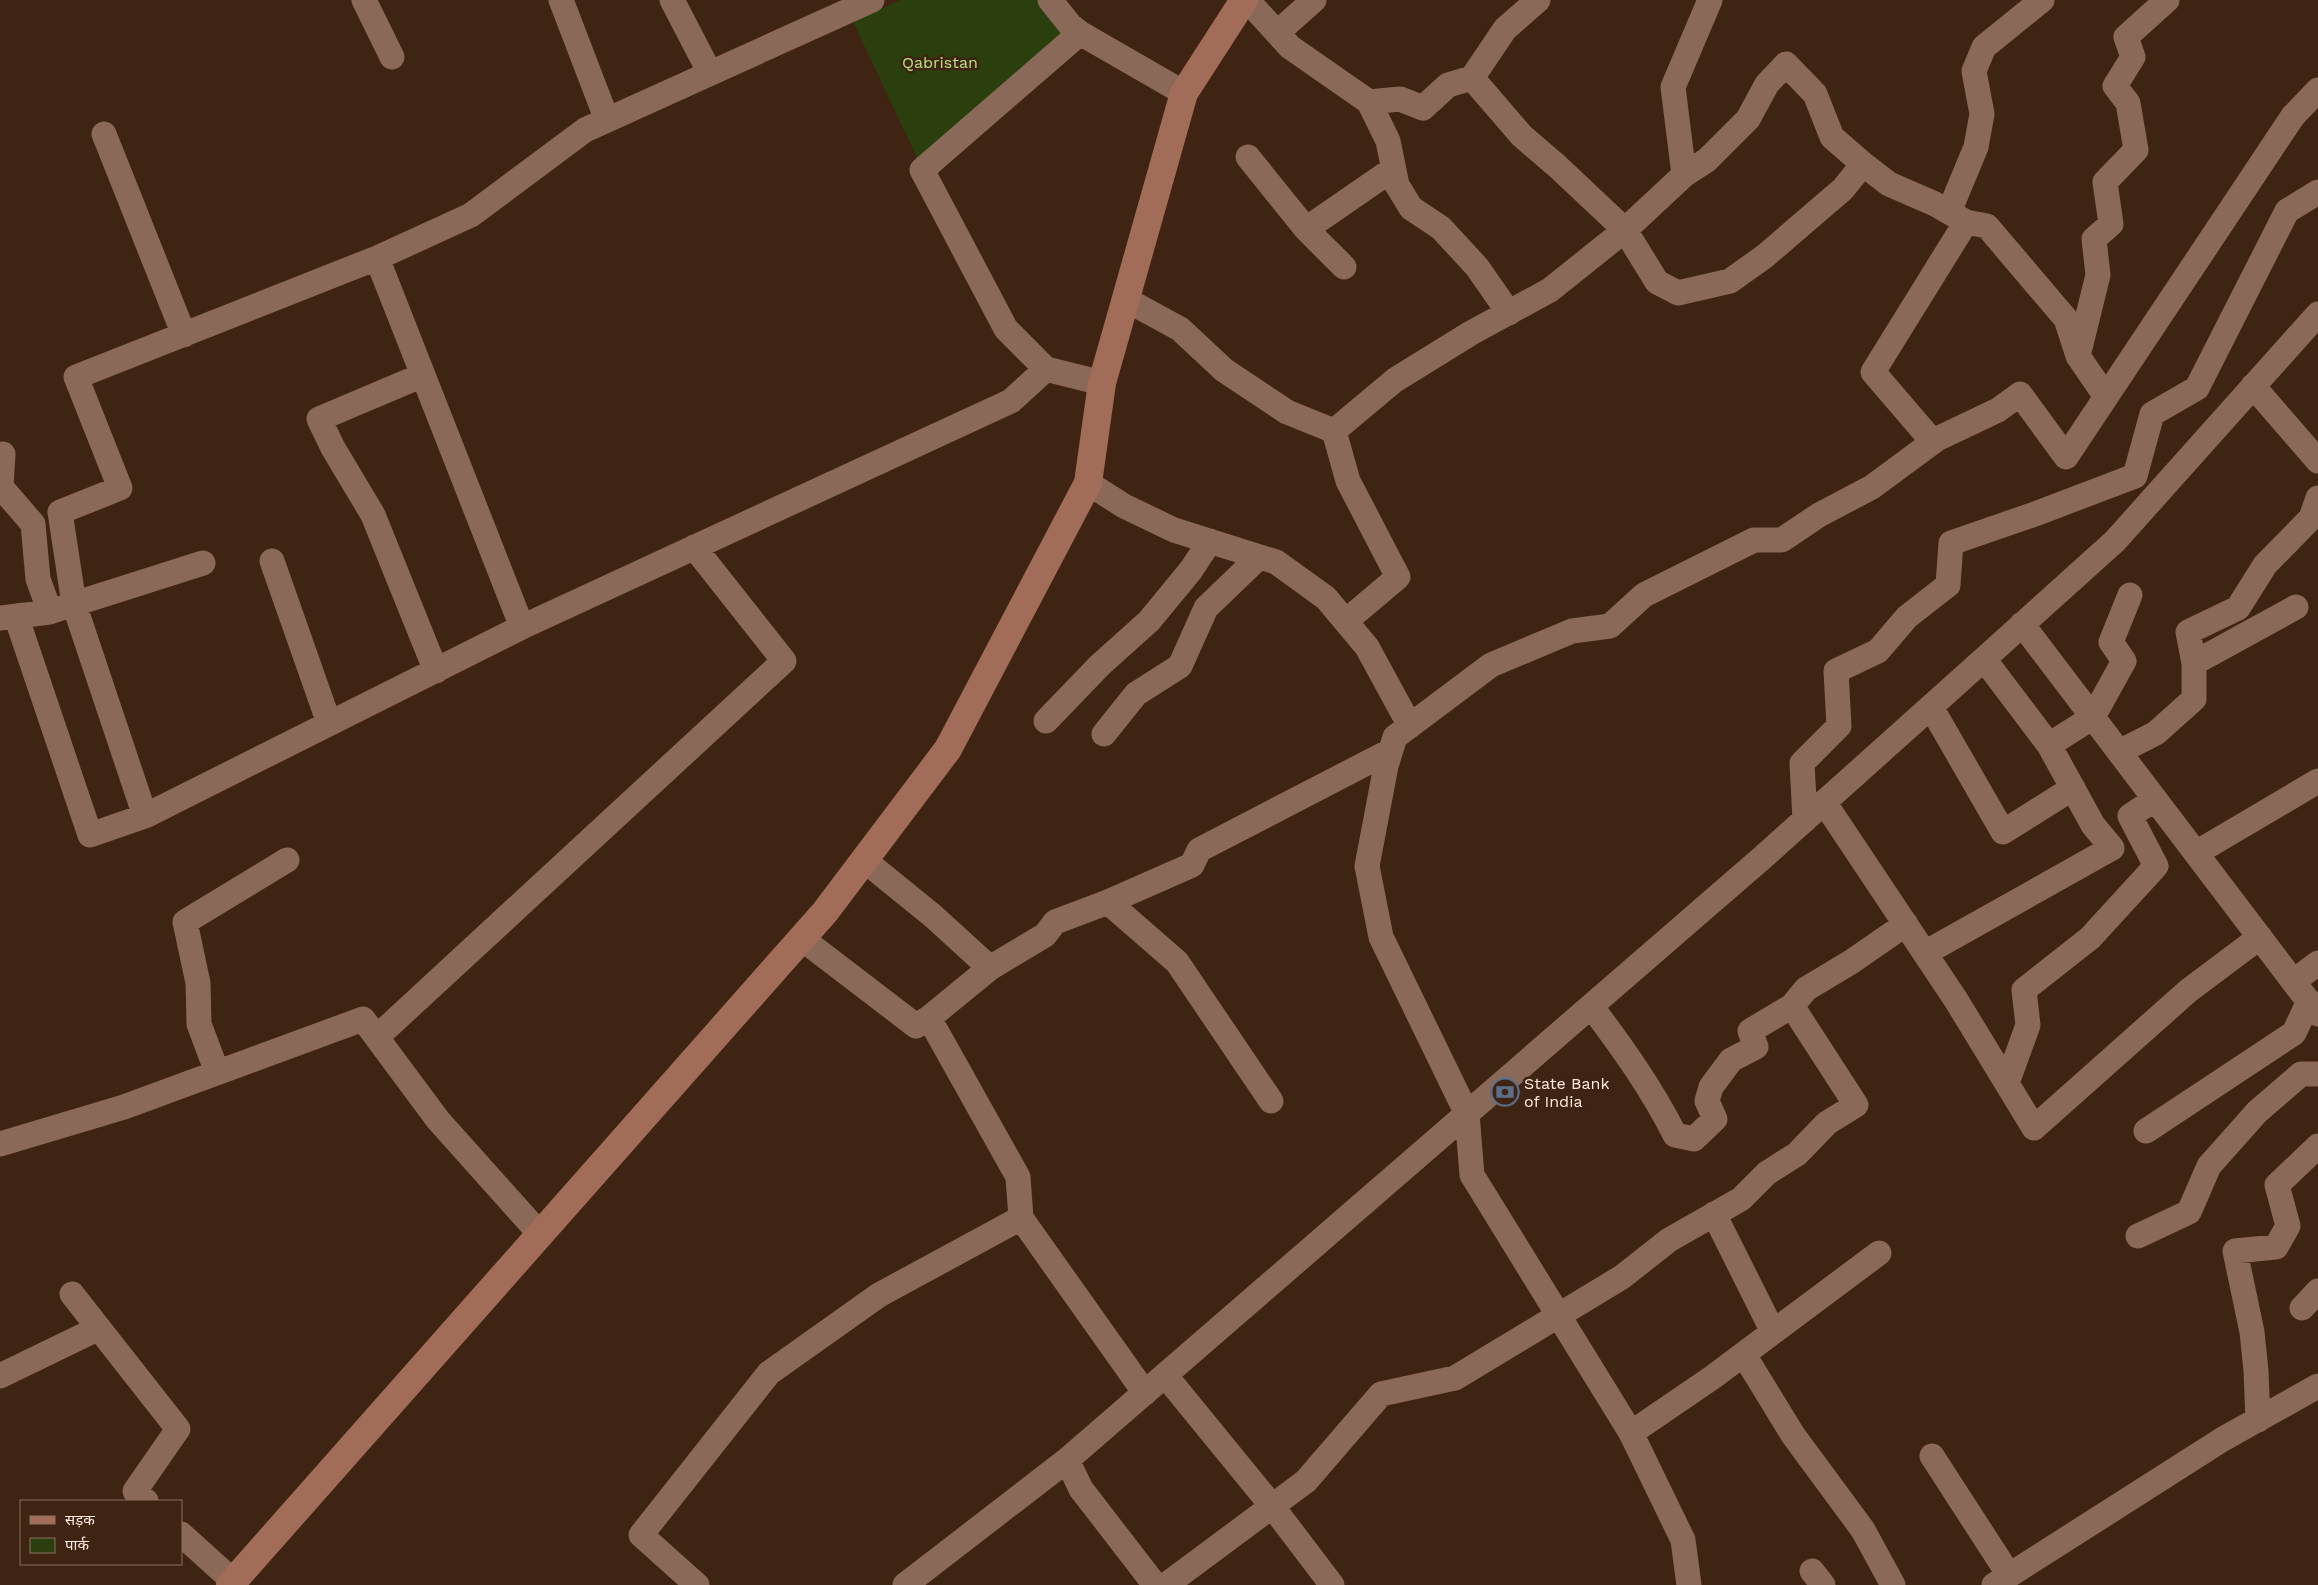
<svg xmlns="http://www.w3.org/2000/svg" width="2318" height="1585" font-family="'Work Sans','Noto Sans Devanagari',sans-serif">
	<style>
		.green { fill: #2b3e0d }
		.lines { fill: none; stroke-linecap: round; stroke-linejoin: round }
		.minor { stroke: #8a6958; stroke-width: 25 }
		.secondary { stroke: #a16d58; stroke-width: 28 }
		.labels { text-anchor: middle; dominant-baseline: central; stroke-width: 5; stroke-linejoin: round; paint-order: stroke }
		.park-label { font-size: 16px; fill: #b7e37f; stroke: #3f2313 }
		.poi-label { font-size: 16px; fill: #feebe1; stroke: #3f2313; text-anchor: start }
	</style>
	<rect width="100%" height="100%" fill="#3f2313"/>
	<path class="green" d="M 900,0 L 1046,0 L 1071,31 L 919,162 L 853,22 Z"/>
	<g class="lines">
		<path class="minor" d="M 364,0 L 392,57
			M 561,0 L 607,120
			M 672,0 L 710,73
			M 1050,0 L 1070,25 L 1080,33 L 922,170 L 1006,329 L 1046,369 L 1102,383
			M 1247,0 L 1290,47 L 1369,102 L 1388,141 L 1397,185 L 1411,208 L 1441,228 L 1477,267 L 1509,313
			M 1278,32 L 1314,0
			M 1080,33 L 1184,93
			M 1472,78 L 1505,29 L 1538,0
			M 104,134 L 184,335
			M 1248,157 L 1306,229 L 1393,169
			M 1863,164 L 1889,184 L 1935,204 L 1966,222 L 1987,226 L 2066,319 L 2078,356 L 2106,397
			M 1684,175 L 1673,87 L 1710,0
			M 1949,212 L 1976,147 L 1982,114 L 1974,71 L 1984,47 L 2042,0
			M 1306,229 L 1344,267
			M 377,258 L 471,215 L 585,130 L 872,0
			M 1125,299 L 1180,329 L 1224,370 L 1287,412 L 1334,431 L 1348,481 L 1398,577 L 1346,621
			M 2078,356 L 2098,275 L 2094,239 L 2111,224 L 2105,182 L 2136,150 L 2128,103 L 2115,86 L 2133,57 L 2126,37 L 2167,0
			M 423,375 L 319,419 L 333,448 L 373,515 L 436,671
			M 2253,386 L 2318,461
			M 1334,431 L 1395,380 L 1471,333 L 1550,290 L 1625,230 L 1684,175 L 1707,160 L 1748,119 L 1767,84 L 1786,64 L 1815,94 L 1832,137 L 1863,164 L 1843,189 L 1765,256 L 1730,281 L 1678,293 L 1657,282 L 1625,230 L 1557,166 L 1522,136 L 1472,78 L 1448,85 L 1423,108 L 1400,99 L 1369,102
			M 1933,442 L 1873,372 L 1966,222
			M 3,454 L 1,487 L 33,524 L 38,579 L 50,612
			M 1088,483 L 1124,506 L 1174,530 L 1276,562 L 1326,598 L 1367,647 L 1410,726
			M 272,561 L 329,723
			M 203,563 L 74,604 L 60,512 L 120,488 L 76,377 L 377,258 L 522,627
			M 16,616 L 90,835 L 145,816
			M 0,618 L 50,612 L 74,604 L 145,816 L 522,627 L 1011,401 L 1046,369
			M 2022,624 L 2318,1014
			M 1984,659 L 2049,745 L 2093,717 L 2124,661 L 2111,642 L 2130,595
			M 2194,663 L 2296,607
			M 1931,707 L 2003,832 L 2073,788
			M 1046,721 L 1100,665 L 1149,621 L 1191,570 L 1210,541
			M 1104,734 L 1136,694 L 1180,666 L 1206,608 L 1259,557
			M 2119,752 L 2156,733 L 2194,699 L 2194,663 L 2188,632 L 2238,608 L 2265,565 L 2311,518 L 2318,498
			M 1824,802 L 1956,1000 L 2034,1128 L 2188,991 L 2260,937
			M 1805,820 L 1802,763 L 1839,726 L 1836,671 L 1878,651 L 1907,617 L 1948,585 L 1951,543 L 2035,514 L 2135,476 L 2152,414 L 2197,388 L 2287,211 L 2318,192
			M 2196,853 L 2318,781
			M 864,860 L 933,916 L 990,968 L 929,1018
			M 1108,902 L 1177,962 L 1271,1101
			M 801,938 L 916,1026 L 929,1018 L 1018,1177 L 1021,1218 L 1145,1393
			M 1925,953 L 2112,848 L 2093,825 L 2049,745
			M 990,968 L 1045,935 L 1055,922 L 1108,902 L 1192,865 L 1199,850 L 1390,751
			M 2294,981 L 2318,963
			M 1591,1006 C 1622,1047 1652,1089 1675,1135 L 1694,1139 L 1715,1119 L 1707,1101 L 1711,1087 L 1731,1060 L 1756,1047 L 1750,1031 L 1792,1006 L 1806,989 L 1851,962 L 1906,924
			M 377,1037 L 784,661 L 694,547
			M 217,1072 L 199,1024 L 198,983 L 185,922 L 287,860
			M 2007,1083 L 2028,1025 L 2024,990 L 2090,938 L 2156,866 L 2130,816 L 2155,799
			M 2146,1131 L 2294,1033 L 2309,1001
			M 0,1144 L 124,1107 L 363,1019 L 438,1120 L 540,1234
			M 1714,1214 L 1773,1332
			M 2138,1236 L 2189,1212 L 2209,1166 L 2257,1112 L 2301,1074 L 2318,1074
			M 72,1294 L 178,1429 L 135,1491 L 146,1501
			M 2302,1308 L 2318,1291
			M 1744,1355 L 1793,1435 L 1863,1530 L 1893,1585
			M 1165,1375 L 1272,1506 L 1332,1585
			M 0,1376 L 99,1328
			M 2258,1420 L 2256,1371 L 2252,1332 L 2235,1251 L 2276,1247 L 2288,1226 L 2277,1185 L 2318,1146
			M 1631,1433 L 1713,1377 L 1879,1253
			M 1932,1456 L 2009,1575
			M 1067,1460 L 1081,1489 L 1155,1585
			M 181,1534 L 233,1581
			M 1812,1571 L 1823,1585
			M 697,1585 L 641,1535 L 769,1373 L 879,1295 L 1021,1218
			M 905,1585 L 1067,1460 L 1762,858 L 1984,659 L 2115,541 L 2318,314
			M 1166,1585 L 1306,1481 L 1381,1394 L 1455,1378 L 1622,1277 L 1669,1240 L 1741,1199 L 1767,1173 L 1797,1154 L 1827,1123 L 1856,1105 L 1792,1006
			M 1689,1585 L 1683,1540 L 1631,1433 L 1472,1175 L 1467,1114 L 1381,937 L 1367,866 L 1386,766 L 1395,737 L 1491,665 L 1572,631 L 1610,626 L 1644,595 L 1754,540 L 1782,540 L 1819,515 L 1872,487 L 1937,439 L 1998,410 L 2020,394 L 2066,457 L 2293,116 L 2318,90
			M 1994,1585 L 2223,1439 L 2318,1386"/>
		<path class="secondary" d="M 230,1585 L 825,912 L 948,749 L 1088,483 L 1102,383 L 1184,93 L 1244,0"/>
	</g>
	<defs>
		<g id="bank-ring" transform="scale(1.4375)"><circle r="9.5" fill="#3f2313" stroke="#5c6f8a" stroke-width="1.5"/><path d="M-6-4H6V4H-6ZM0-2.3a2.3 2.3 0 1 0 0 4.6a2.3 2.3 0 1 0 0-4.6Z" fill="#5c6f8a"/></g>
	</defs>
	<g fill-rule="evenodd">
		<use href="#bank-ring" x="1505" y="1092"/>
	</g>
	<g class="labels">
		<g class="park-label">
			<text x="940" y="62">Qabristan</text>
		</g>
		<g class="poi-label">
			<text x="1524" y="1083">State Bank<tspan x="1524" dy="18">of India</tspan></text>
		</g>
	</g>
	<rect x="20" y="1500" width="162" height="65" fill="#3f2313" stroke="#8b7365"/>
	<rect x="30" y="1516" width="25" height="8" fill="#a16d58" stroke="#8b7365"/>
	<text x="65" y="1525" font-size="15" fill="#feebe1">सड़क</text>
	<rect x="30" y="1538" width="25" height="15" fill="#2b3e0d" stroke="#8b7365"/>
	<text x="65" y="1550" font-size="15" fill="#feebe1">पार्क</text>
</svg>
